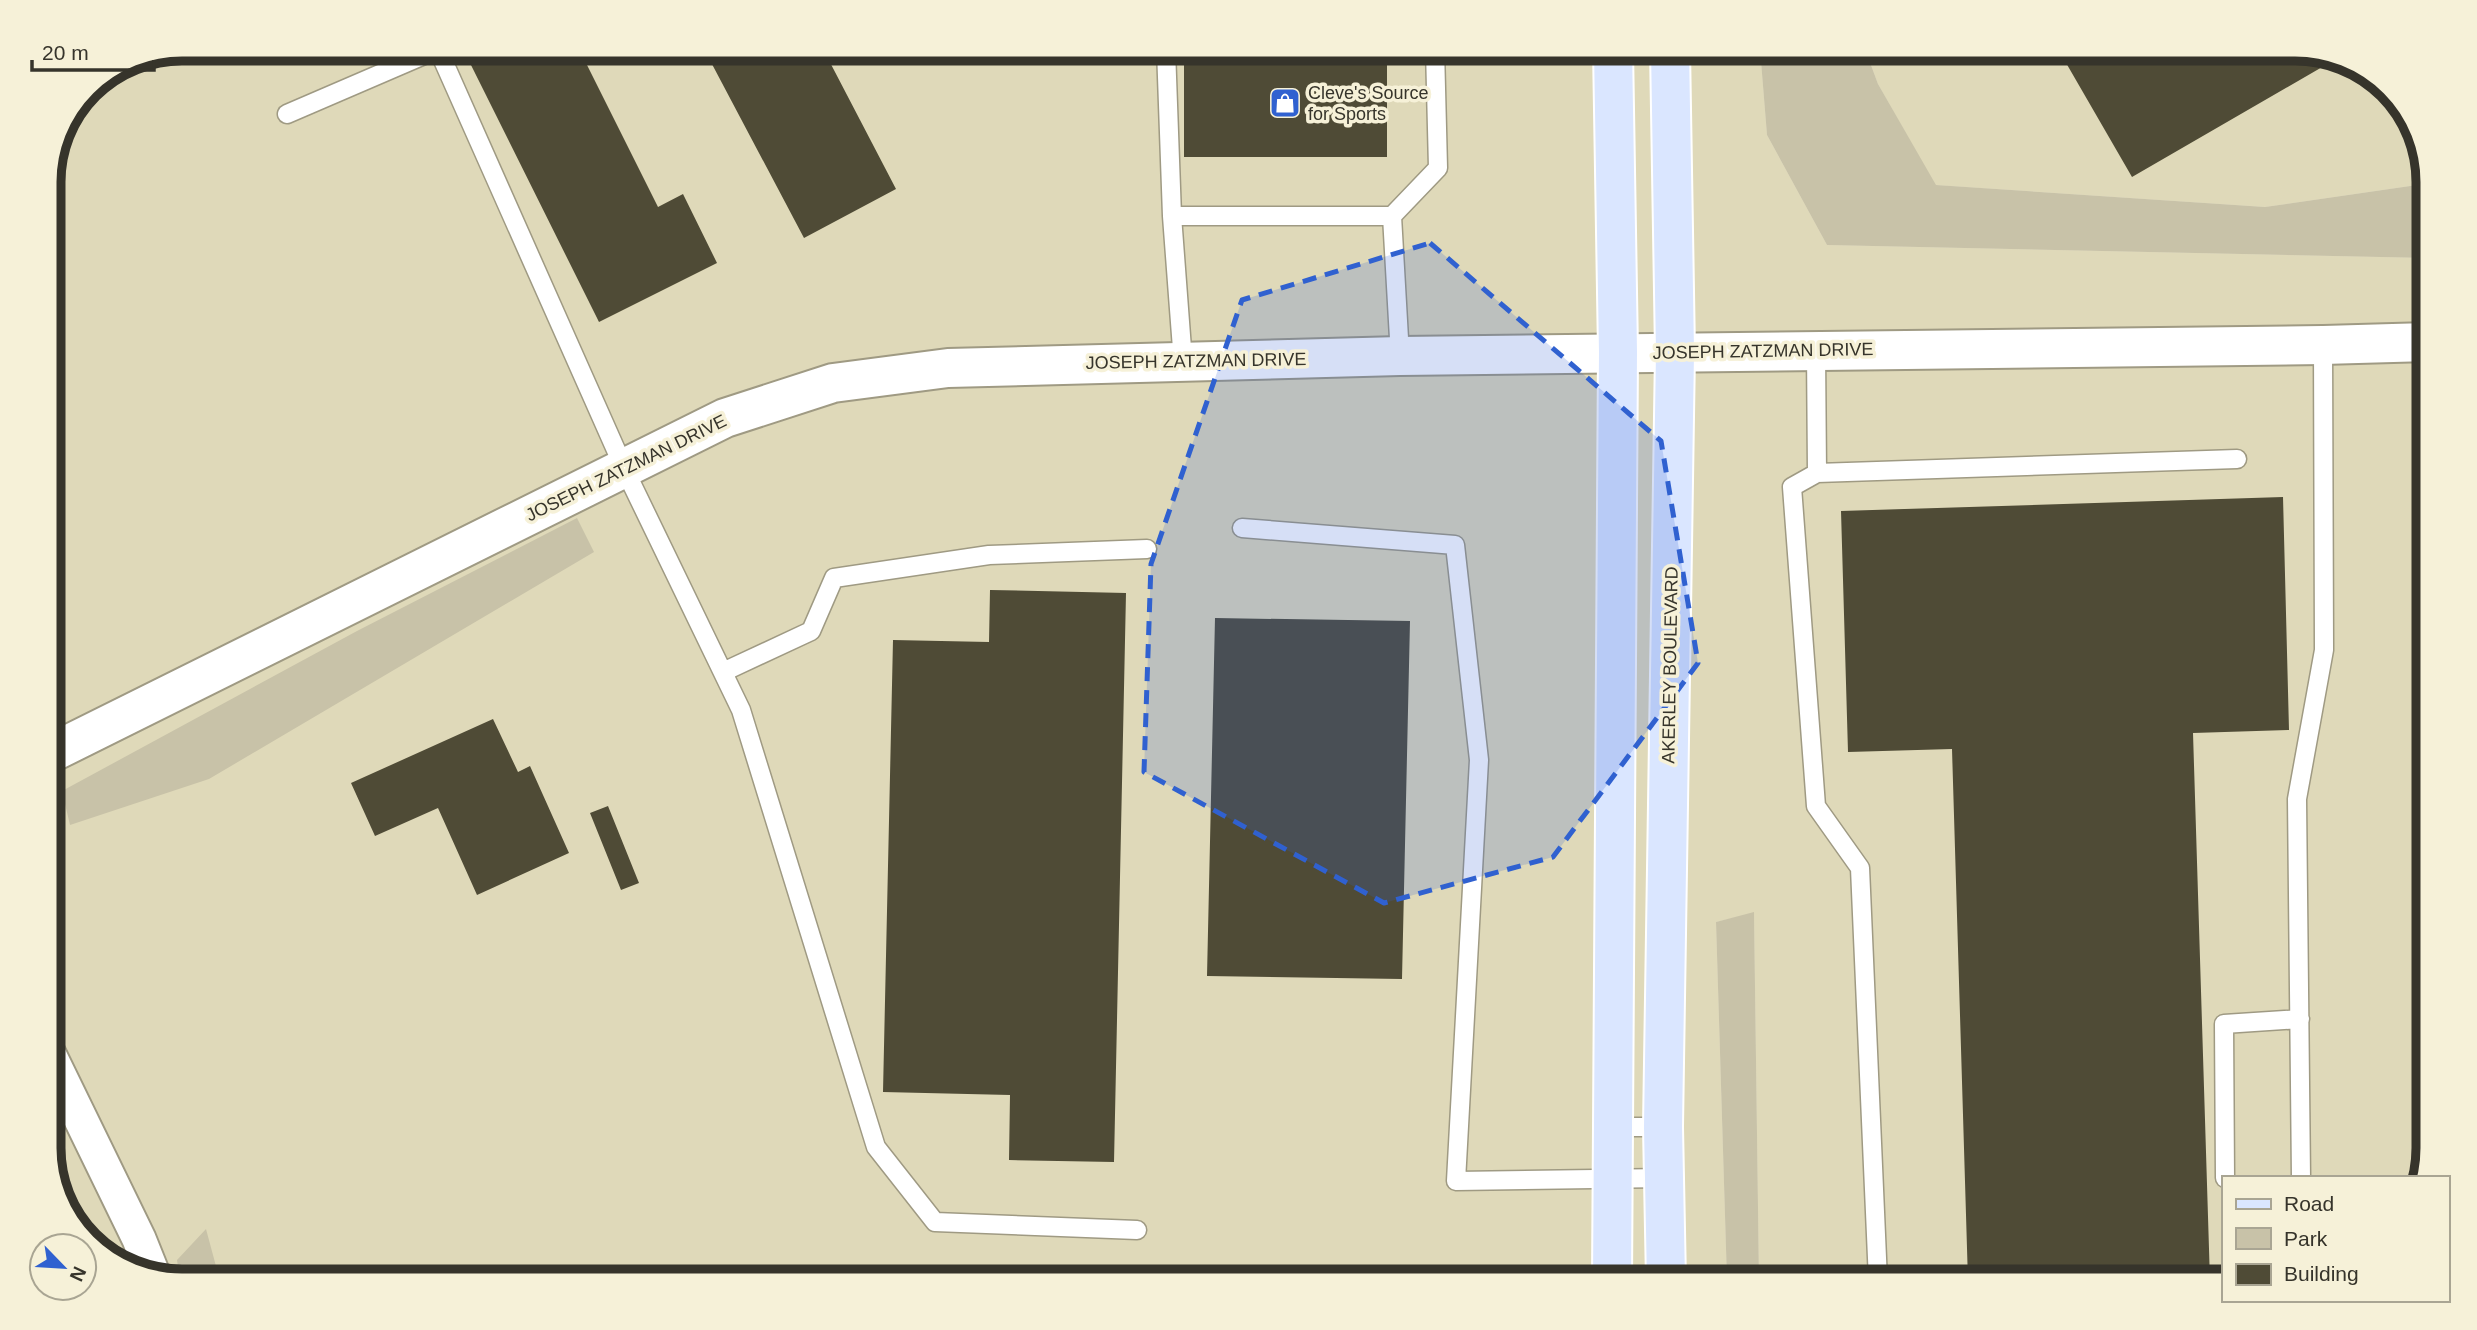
<svg xmlns="http://www.w3.org/2000/svg" width="2477" height="1330" font-family="Arial,sans-serif">
	<style>
		.built { fill: #dfd9b9 }
		.green { fill: #c8c2a8 }
		.building { fill: #4f4b36 }
		.lines { fill: none; stroke-linecap: round; stroke-linejoin: round }
		.lane-casing { stroke: #9f9a83; stroke-width: 21 }
		.street-casing { stroke: #9f9a83; stroke-width: 37 }
		.secondary-casing { stroke: #9f9a83; stroke-width: 42 }
		.primary-casing { stroke: #fff; stroke-width: 42 }
		.lane { stroke: #fff; stroke-width: 18 }
		.street { stroke: #fff; stroke-width: 33 }
		.secondary { stroke: #fff; stroke-width: 38 }
		.primary { stroke: #dae6ff; stroke-width: 38 }
		.marked { fill: #3061d0; fill-opacity: 0.2; stroke: #3061d0; stroke-width: 5; stroke-dasharray: 14 9; stroke-linejoin: round }
		.labels { text-anchor: middle; dominant-baseline: central; stroke-width: 7; stroke-linejoin: round; paint-order: stroke }
		.poi-label { font-size: 18px; fill: #36342b; stroke: #f6f1d8; text-anchor: start }
		.street-label { font-size: 18px; fill: #36342b; stroke: #f6f1d8 }
		.rim { fill: none; stroke: #36342b; stroke-width: 9 }
	</style>
	<rect width="100%" height="100%" fill="#e8e3cb"/>
	<path class="built" d="M 182,49 L 1760,49 L 1767,135 L 1827,245 L 2428,258 L 2428,1148 L 2421,1178 L 2223,1178 L 2223,1281 L 1759,1281 L 1754,913 L 1716,922 L 1727,1281 L 182,1281 L 123,1267 L 72,1222 L 49,1157 L 49,174 L 88,88 L 131,59 Z
		M 1865,49 L 2295,49 L 2354,63 L 2406,108 L 2428,174 L 2428,193 L 2424,184 L 2265,207 L 1935,185 L 1878,84 Z"/>
	<path class="green" d="M 1760,49 L 1865,49 L 1878,84 L 1936,185 L 2265,207 L 2424,184 L 2428,193 L 2428,258 L 1827,245 L 1767,135 Z
		M 577,518 L 594,552 L 209,779 L 70,825 L 62,791 L 357,631 Z
		M 1754,912 L 1759,1281 L 1727,1281 L 1716,922 Z
		M 206,1229 L 220,1281 L 180,1280 L 177,1260 Z"/>
	<path class="building" d="M 463,49 L 579,49 L 658,207 L 683,194 L 717,263 L 599,322 Z
		M 704,49 L 823,49 L 896,189 L 804,238 Z
		M 1184,49 L 1387,49 L 1387,157 L 1184,157 Z
		M 2058,49 L 2295,49 L 2336,59 L 2132,177 Z
		M 2283,497 L 2289,730 L 2193,733 L 2210,1281 L 1968,1281 L 1952,749 L 1848,752 L 1841,511 Z
		M 990,590 L 1126,593 L 1114,1162 L 1009,1160 L 1010,1095 L 883,1092 L 893,640 L 989,642 Z
		M 1215,618 L 1410,621 L 1402,979 L 1207,976 Z
		M 493,719 L 518,772 L 530,766 L 569,853 L 477,895 L 438,808 L 375,836 L 351,783 Z
		M 608,806 L 639,883 L 621,890 L 590,813 Z"/>
	<g class="lines">
		<g class="lane-casing">
			<path id="lane" d="M 1166,49 L 1172,216
				M 287,114 L 438,49 L 624,468 L 741,710 L 876,1147 L 935,1222 L 1137,1230
				M 1816,351 L 1817,473 L 2237,459
				M 1400,356 L 1392,216 L 1438,168 L 1435,49
				M 1183,362 L 1172,216 L 1392,216
				M 1817,473 L 1792,487 L 1816,806 L 1860,868 L 1878,1281
				M 1242,528 L 1455,545 L 1479,760 L 1456,1181 L 1665,1178
				M 723,672 L 811,631 L 834,578 L 989,555 L 1147,549
				M 1612,1127 L 1663,1127
				M 2225,1178 L 2224,1024 L 2300,1019
				M 2301,1178 L 2297,799 L 2324,650 L 2323,345"/>
		</g>
		<g class="street-casing">
			<path id="street" d="M 49,1054 L 139,1239 L 153,1274"/>
		</g>
		<g class="secondary-casing">
			<path id="secondary" d="M 49,754 L 725,418 L 833,383 L 948,368 L 1400,356 L 2323,345 L 2428,342"/>
		</g>
		<g class="primary-casing">
			<path id="primary" d="M 1612,1281 L 1618,352 L 1613,49
				M 1666,1281 L 1663,1127 L 1675,352 L 1670,49"/>
		</g>
		<use href="#lane" class="lane"/>
		<use href="#street" class="street"/>
		<use href="#secondary" class="secondary"/>
		<use href="#primary" class="primary"/>
	</g>
	<path class="marked" d="M 1430,243 L 1661,441 L 1698,663 L 1553,857 L 1384,903 L 1144,772 L 1151,564 L 1242,300 Z"/>
	<defs>
		<g id="shop-square" transform="scale(1.575)"><rect x="-9" y="-9" width="18" height="18" rx="4" fill="#3061d0" stroke="#f6f1d8"/><path d="M-5-2.5h2.3a2.7 3.5 0 0 1 5.4 0H5L5.5 6h-11ZM-1.5-2.5h3a1.5 2.3 0 0 0-3 0Z" fill="#fff"/></g>
	</defs>
	<g fill-rule="evenodd">
		<use href="#shop-square" x="1285" y="103"/>
	</g>
	<g class="labels">
		<g class="poi-label">
			<text x="1308" y="93">Cleve's Source<tspan x="1308" dy="21">for Sports</tspan></text>
		</g>
		<g class="street-label">
			<text transform="translate(1763 351) rotate(-1)">JOSEPH ZATZMAN DRIVE</text>
			<text transform="translate(1196 361) rotate(-1)">JOSEPH ZATZMAN DRIVE</text>
			<text transform="translate(626 468) rotate(-26)">JOSEPH ZATZMAN DRIVE</text>
			<text transform="translate(1670 665) rotate(-89)">AKERLEY BOULEVARD</text>
		</g>
	</g>
	<path d="M0 0H2477V1330H0ZM182 61H2295A121 121 0 0 1 2416 182V1148A121 121 0 0 1 2295 1269H182A121 121 0 0 1 61 1148V182A121 121 0 0 1 182 61Z" fill="#f6f1d8" fill-rule="evenodd"/>
	<path class="rim" d="M182 61H2295A121 121 0 0 1 2416 182V1148A121 121 0 0 1 2295 1269H182A121 121 0 0 1 61 1148V182A121 121 0 0 1 182 61Z"/>
	<rect x="2222" y="1176" width="228" height="126" fill="#f6f1d8" stroke="#a9a593" stroke-width="2"/>
	<rect x="2236" y="1199" width="35" height="10" fill="#dae6ff" stroke="#a9a593" stroke-width="2"/>
	<text x="2284" y="1211" font-size="21" fill="#36342b">Road</text>
	<rect x="2236" y="1228" width="35" height="21" fill="#c8c2a8" stroke="#a9a593" stroke-width="2"/>
	<text x="2284" y="1246" font-size="21" fill="#36342b">Park</text>
	<rect x="2236" y="1264" width="35" height="21" fill="#4f4b36" stroke="#a9a593" stroke-width="2"/>
	<text x="2284" y="1281" font-size="21" fill="#36342b">Building</text>
	<g transform="translate(63 1267) rotate(115)"><circle r="33" fill="#f6f1d8" stroke="#a9a593" stroke-width="2"/>
	<path d="M0-5L12 26L0 18L-12 26Z" fill="#3061d0"/>
	<text y="-10" font-size="19" font-weight="bold" text-anchor="middle" fill="#36342b">N</text>
	</g>
	<path d="M32 60v10h122v-10" fill="none" stroke="#36342b" stroke-width="3.5"/>
	<text x="42" y="60" font-size="21" fill="#36342b" stroke="#f6f1d8" stroke-width="5" paint-order="stroke">20 m</text>
</svg>
